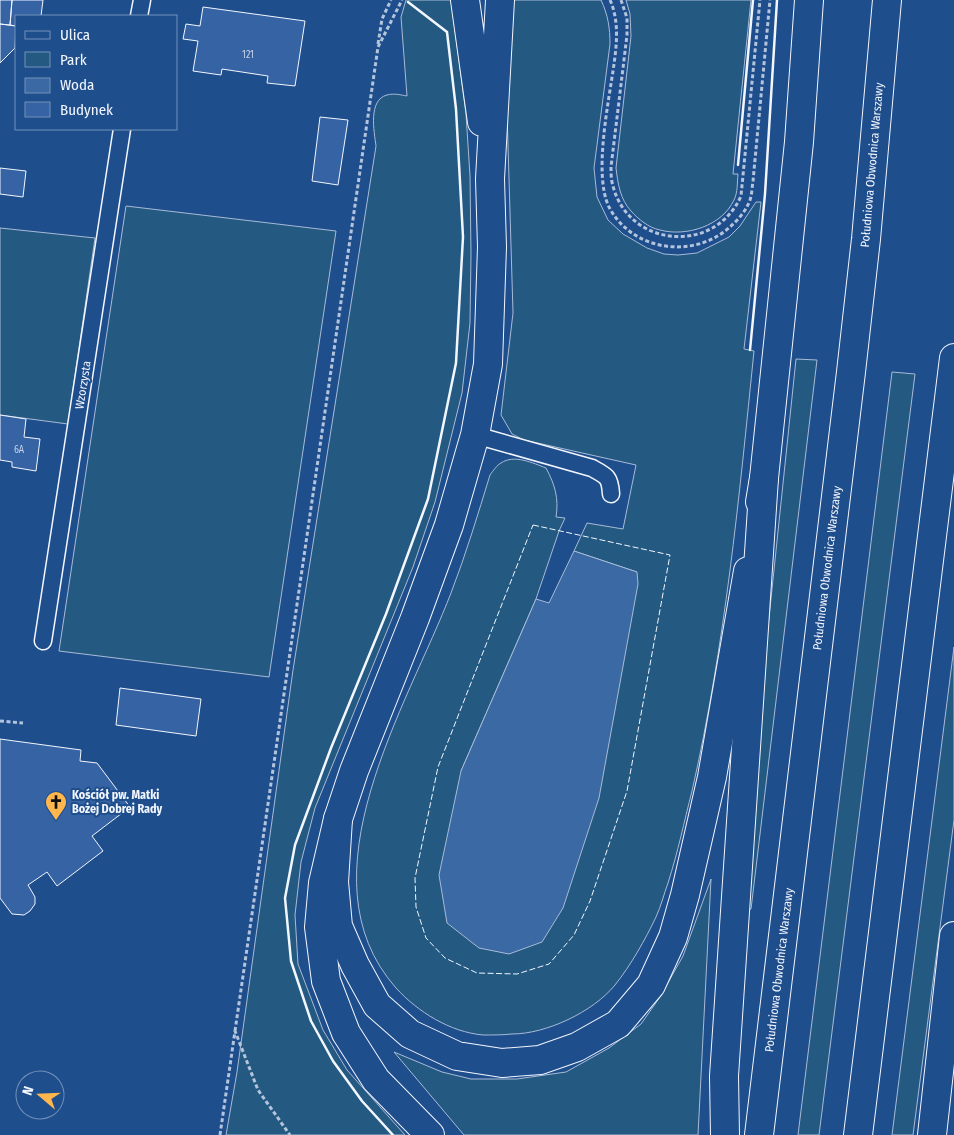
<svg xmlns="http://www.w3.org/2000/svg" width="954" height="1135" font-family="'Fira Sans Condensed',sans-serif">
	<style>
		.green { fill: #245a82; stroke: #a8bbd7 }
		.water { fill: #3b69a3; stroke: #a8bbd7 }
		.building { fill: #3563a3; stroke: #f2f6ff }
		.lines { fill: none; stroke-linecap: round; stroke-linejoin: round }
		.lane-casing { stroke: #f2f6ff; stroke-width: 19 }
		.secondary-casing { stroke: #f2f6ff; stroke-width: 30 }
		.highway-casing { stroke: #f2f6ff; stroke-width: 30 }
		.path { stroke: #b3c4dc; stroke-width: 3; stroke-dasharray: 4 2.5; stroke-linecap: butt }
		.lane { stroke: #1f4e8c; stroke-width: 16 }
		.secondary { stroke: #1f4e8c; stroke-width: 28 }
		.highway { stroke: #1f4e8c; stroke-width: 28 }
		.fence { stroke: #f2f6ff; stroke-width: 1; stroke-dasharray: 6 2.5; stroke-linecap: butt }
		.wall { stroke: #f2f6ff; stroke-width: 2.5 }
		.labels { text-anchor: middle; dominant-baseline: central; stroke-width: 4; stroke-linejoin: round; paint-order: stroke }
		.number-label { font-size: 10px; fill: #c3d1e8 }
		.street-label { font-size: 12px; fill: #f2f6ff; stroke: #1f4e8c }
		.poi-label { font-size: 12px; font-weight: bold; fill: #f2f6ff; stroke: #1f4e8c; text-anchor: start }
	</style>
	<rect width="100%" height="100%" fill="#1f4e8c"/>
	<path class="green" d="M 406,0 L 451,0 L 466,114 L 470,176 L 471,254 L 470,323 L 462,393 L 435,502 L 413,567 L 315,808 L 301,862 L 295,915 L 298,964 L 323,1030 L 347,1070 L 405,1135 L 226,1135 L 237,1072 L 293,670 L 376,146 C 374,131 368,100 387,95 C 394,93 401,95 407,96 L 401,17 Z
		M 509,0 L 601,0 C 608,15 610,28 610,44 L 594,168 L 597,197 L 608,220 L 623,234 L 647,248 L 664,254 L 678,255 L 697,253 L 729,237 L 740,226 L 756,202 L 761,202 L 744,349 L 754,351 C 739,499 725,646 692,791 C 684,822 678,852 668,883 C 664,894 661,906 656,917 C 645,940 631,965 615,985 C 593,1012 546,1034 512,1034 C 503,1035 493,1035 483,1035 C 450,1032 418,1012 396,988 C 298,877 408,705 451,593 C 466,554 478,514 490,475 C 493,471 497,465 501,463 C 514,454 533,463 546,468 C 555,485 559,498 556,517 L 565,518 L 559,531 L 536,599 L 461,771 L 637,572 L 574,551 L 587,523 L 623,529 L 636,465 L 524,440 L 512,434 L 501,415 L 513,313 L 506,78 Z
		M 626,0 L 751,0 L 733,174 L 738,174 C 737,183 738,192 734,200 C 722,226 686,237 660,230 C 649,228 638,219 631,211 C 620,199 618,184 616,168 L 631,36 L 630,14 Z
		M 126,206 L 336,231 L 269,677 L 59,651 Z
		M 0,228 L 95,238 L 68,424 L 0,415 Z
		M 796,359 L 817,360 L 751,909 L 747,910 L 767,637 Z
		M 892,372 L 915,374 L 819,1135 L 798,1135 Z
		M 954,647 L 954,820 L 913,1135 L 892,1135 Z
		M 711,879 L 698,1135 L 464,1135 L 394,1052 L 442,1072 L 471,1079 L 517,1079 L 566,1072 L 609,1048 L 641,1024 L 660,997 L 683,956 Z"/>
	<path class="water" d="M 574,551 L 637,572 L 638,584 L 599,798 L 563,908 L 542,942 L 509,954 L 479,948 L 447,923 L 439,875 L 461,771 L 536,599 L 549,603 Z"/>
	<path class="building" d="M 0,0 L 12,0 L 10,25 L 0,24 Z
		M 12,0 L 43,0 L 41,16 L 16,16 L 16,26 L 10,25 Z
		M 203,7 L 305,21 L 295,86 L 267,83 L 268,76 L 222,69 L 221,75 L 193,71 L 198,41 L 183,39 L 186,24 L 200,26 Z
		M 0,24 L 16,26 L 15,48 L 0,63 Z
		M 320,117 L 348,120 L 338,185 L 312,181 Z
		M 0,168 L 26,171 L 23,197 L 0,194 Z
		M 0,415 L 26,419 L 24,437 L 40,439 L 36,471 L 12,467 L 12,462 L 0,460 Z
		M 120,688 L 201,699 L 196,736 L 116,725 Z
		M 0,739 L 81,750 L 80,761 L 97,763 L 130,807 L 92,836 L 103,851 L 57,886 L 47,872 L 28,885 L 35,897 L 35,904 L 30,911 L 24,915 L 12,914 L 0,898 Z"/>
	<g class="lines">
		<g class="lane-casing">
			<path id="lane" d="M 139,16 L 142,0
				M 475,435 L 592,468 C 607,476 610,477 611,494
				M 43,641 L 122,129"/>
		</g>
		<g class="secondary-casing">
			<path id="secondary" d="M 465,0 L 482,122
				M 500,0 L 490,179 L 492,247 L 488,364 L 475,435 L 449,525 L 415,618 L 354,771 L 338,819 L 334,882 L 338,926 L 355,965 L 377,1005 L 410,1034 L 457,1056 L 502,1063 L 540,1060 L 577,1047 L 618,1024 L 651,985 L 673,937 L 685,895 L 712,777 L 748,571
				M 760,502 L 764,478 L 799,142 L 809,0"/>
		</g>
		<g class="highway-casing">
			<path id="highway" d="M 338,819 L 323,883 L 319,927 L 326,981 L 346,1033 L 376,1080 L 430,1135
				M 725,1135 L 724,1076 L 764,478
				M 759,1135 L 851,372 L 866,239 L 887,0
				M 858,1135 L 954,358
				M 932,1135 L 954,936"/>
		</g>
		<path class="path" d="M 610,0 C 619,20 617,43 614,64 C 609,101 593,174 609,207 C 632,251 693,260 730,227 C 738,220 746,211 750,200 C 752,194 752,187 753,181 L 770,0
			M 621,0 L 627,18 L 627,35 L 611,167 C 611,173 611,180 613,186 C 629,248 715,255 741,196 L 760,0
			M 378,44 L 382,19 L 391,0
			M 0,721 L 23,723
			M 235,1031 L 378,47 L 402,0
			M 220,1135 L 235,1031 L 258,1090 L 290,1135"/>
		<use href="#lane" class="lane"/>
		<use href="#secondary" class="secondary"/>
		<use href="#highway" class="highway"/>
		<path class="fence" d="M 533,525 L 670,555 L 627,791 L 590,901 L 574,935 L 549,964 L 517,974 L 477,973 L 445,958 L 426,938 L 416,907 L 415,878 L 438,767 Z"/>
		<path class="wall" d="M 738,165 L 753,0
			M 750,350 L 765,194 L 777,0
			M 393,1135 L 362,1101 L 333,1061 L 311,1021 L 291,961 L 285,898 L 295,845 L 331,748 L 386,614 L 428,499 L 456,363 L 463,237 L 456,109 L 447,32 L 408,2"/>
	</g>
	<defs>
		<g id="church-pin" transform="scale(1.125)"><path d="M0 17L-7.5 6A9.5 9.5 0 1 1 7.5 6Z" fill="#ffb74d" stroke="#1f4e8c"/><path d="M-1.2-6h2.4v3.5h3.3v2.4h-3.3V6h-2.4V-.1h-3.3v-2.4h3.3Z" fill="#111"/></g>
	</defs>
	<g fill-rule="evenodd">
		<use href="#church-pin" x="56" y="802"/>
	</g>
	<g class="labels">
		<g class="number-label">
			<text x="248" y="55">121</text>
			<text x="19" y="450">6A</text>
		</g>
		<g class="street-label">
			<text transform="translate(872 165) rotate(-85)">Południowa Obwodnica Warszawy</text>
			<text transform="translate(83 385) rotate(-81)">Wzorzysta</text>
			<text transform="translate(827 568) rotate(-83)">Południowa Obwodnica Warszawy</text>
			<text transform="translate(779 970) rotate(-83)">Południowa Obwodnica Warszawy</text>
		</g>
		<g class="poi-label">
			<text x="72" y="795">Kościół pw. Matki<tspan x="72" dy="14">Bożej Dobrej Rady</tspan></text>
		</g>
	</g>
	<rect x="15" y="15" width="162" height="115" fill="#1f4e8c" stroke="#7391ba"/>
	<rect x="25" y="31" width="25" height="8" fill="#1f4e8c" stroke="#7391ba"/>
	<text x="60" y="40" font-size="15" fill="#f2f6ff">Ulica</text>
	<rect x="25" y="52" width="25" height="15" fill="#245a82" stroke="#7391ba"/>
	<text x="60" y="65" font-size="15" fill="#f2f6ff">Park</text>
	<rect x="25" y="78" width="25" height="15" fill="#3b69a3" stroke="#7391ba"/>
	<text x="60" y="90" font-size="15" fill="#f2f6ff">Woda</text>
	<rect x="25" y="102" width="25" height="15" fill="#3563a3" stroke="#7391ba"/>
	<text x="60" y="115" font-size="15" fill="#f2f6ff">Budynek</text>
	<g transform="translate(40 1095) rotate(289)"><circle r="24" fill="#1f4e8c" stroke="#7391ba"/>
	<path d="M0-4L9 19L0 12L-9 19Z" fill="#ffb74d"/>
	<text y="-8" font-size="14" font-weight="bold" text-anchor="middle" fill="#f2f6ff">N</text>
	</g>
</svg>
